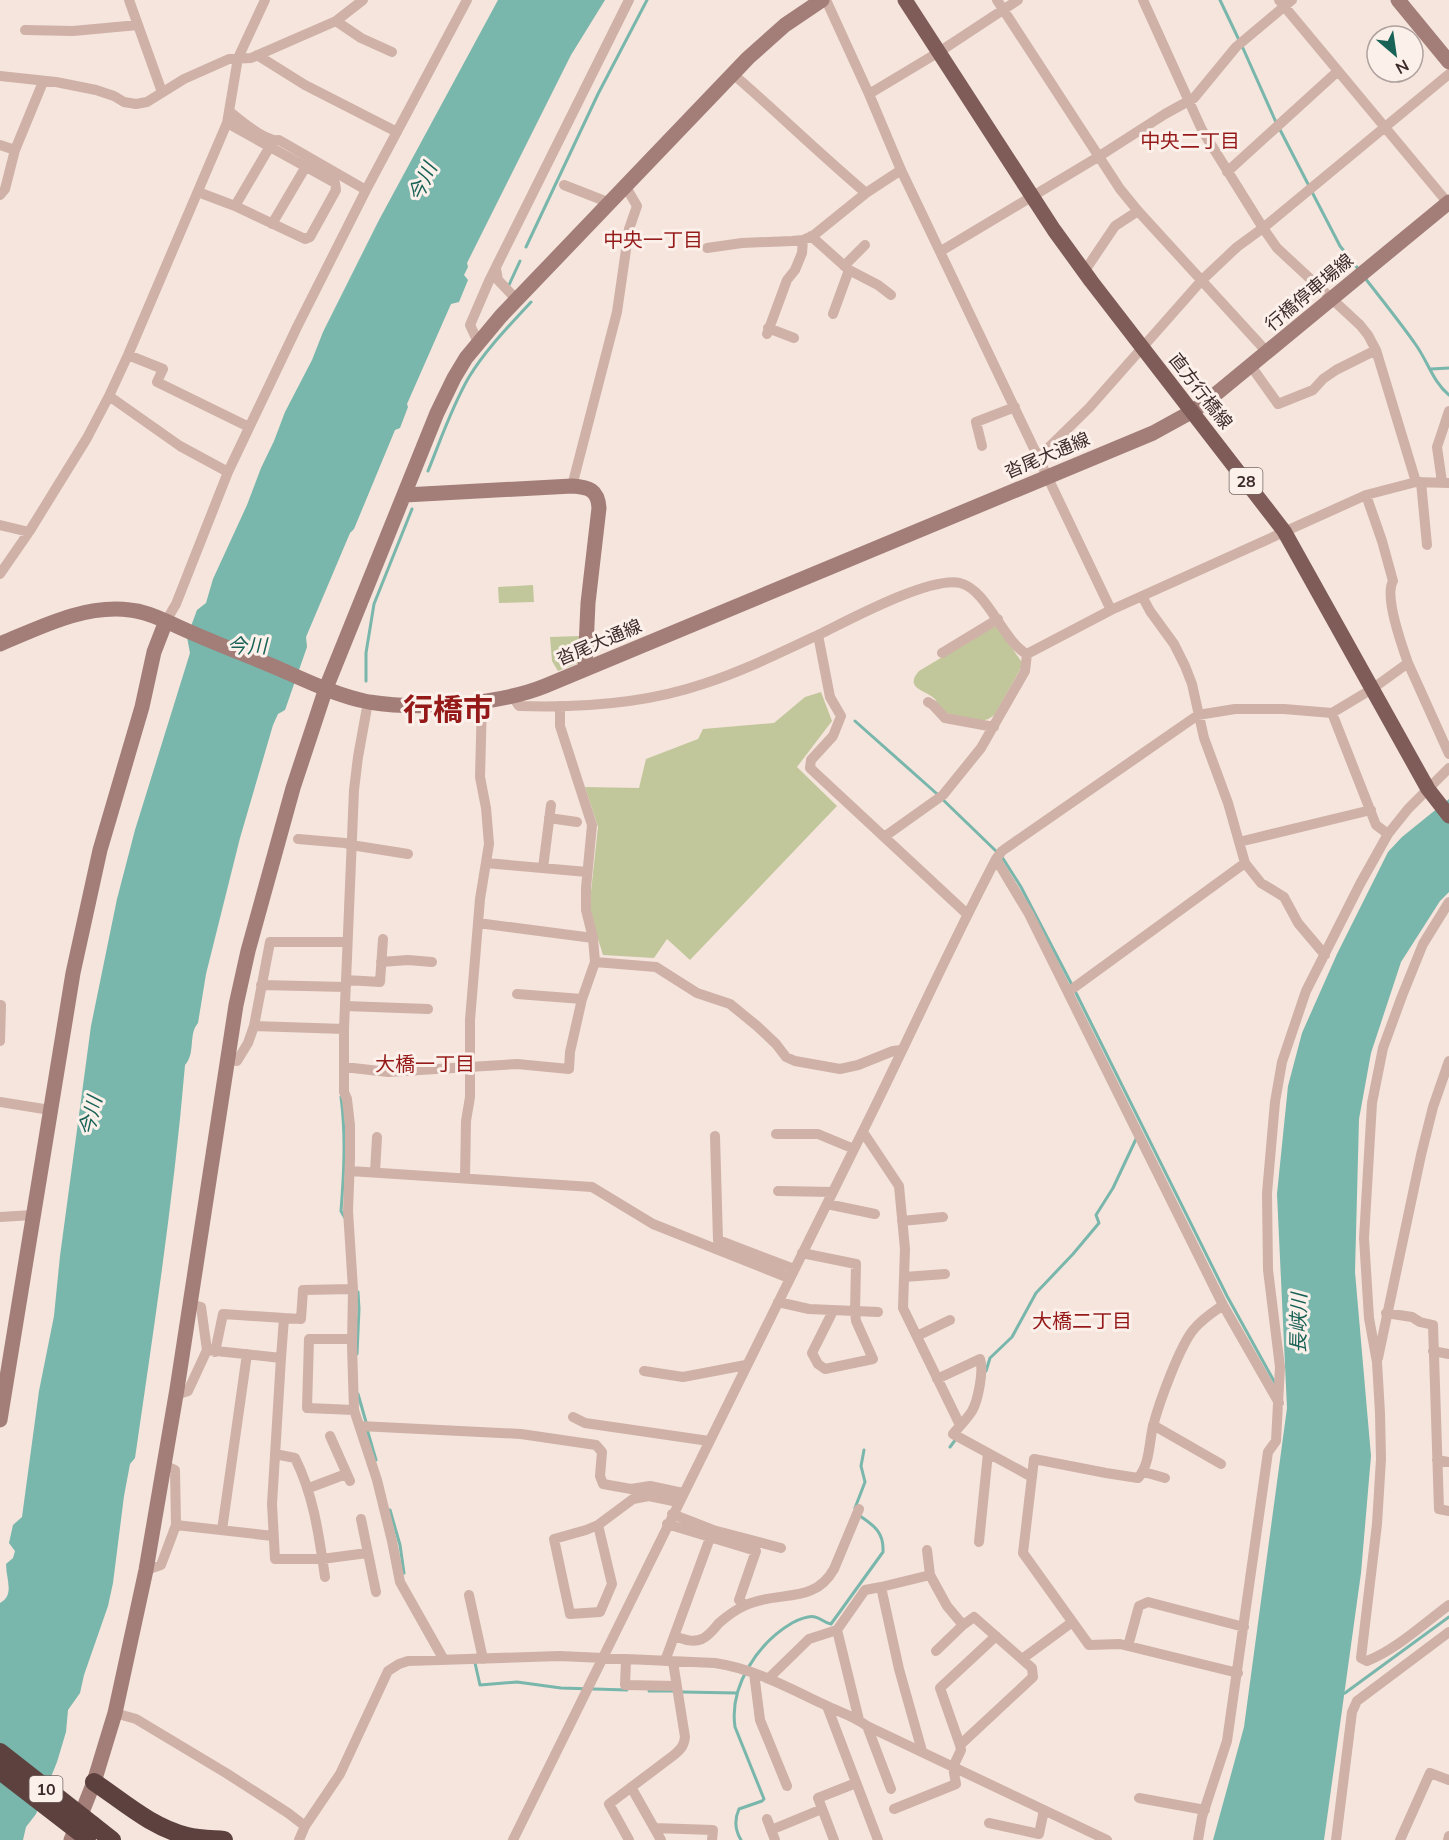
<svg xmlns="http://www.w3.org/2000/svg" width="1449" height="1840" font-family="Mulish,'Noto Sans JP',sans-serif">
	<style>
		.green { fill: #c2c79b }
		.water { fill: #79b6ab }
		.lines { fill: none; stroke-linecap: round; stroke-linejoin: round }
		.stream { stroke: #79b6ab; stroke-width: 3 }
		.street { stroke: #cfb1a7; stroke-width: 10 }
		.secondary { stroke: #a37e78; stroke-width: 15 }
		.primary { stroke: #7f5c58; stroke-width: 15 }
		.highway { stroke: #5d413f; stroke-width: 18 }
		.highway-bridge { stroke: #5d413f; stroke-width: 18 }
		.labels { text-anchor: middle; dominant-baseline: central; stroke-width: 6; stroke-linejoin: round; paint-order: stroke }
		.shield { fill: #fcf0eb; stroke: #756563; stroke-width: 1.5 }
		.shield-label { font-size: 16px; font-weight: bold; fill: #3b2a29 }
		.street-label { font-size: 18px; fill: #3b2a29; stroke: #fcf0eb }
		.neighbourhood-label { font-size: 20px; fill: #941918; stroke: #fcf0eb }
		.water-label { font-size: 20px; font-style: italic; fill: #196256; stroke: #fcf0eb }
		.town-label { font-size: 30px; font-weight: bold; fill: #941918; stroke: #fcf0eb }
	</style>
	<rect width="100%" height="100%" fill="#f5e5dd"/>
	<path class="green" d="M 533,585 L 534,602 L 499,603 L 498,587 Z
		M 997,626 L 1023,664 L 995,714 C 983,728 959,716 943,712 C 940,708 938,703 935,699 C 927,690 903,689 919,671 L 989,629 Z
		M 581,636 L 581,662 L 558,671 L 552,661 L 550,637 Z
		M 821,692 L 832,721 L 797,767 L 837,806 L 690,960 L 667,939 L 654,958 L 603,955 L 589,910 L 598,827 L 585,787 L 639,788 L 646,759 L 698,739 L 703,729 L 774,723 L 805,697 Z"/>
	<path class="water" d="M 498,0 L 605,0 L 571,55 L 467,263 L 468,267 L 464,275 L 468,280 L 459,302 L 451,304 L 407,404 L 408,407 L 400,428 L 395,430 L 354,529 L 350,533 L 306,637 L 307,647 L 285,710 L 278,714 L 273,725 L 240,838 L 206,974 L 198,1023 C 188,1034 196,1053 185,1065 C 174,1196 154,1327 135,1458 L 130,1464 L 124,1496 L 113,1583 L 108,1606 L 84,1675 L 80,1693 L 68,1710 L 66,1732 L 57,1762 L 36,1814 L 26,1827 L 23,1840 L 0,1840 L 0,1603 C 15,1595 6,1579 6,1564 L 13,1558 L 15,1551 L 9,1543 L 13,1525 L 22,1517 L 39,1391 L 54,1316 L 60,1256 L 91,1026 L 117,899 L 135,830 L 190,653 L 187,637 L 197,610 L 206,603 L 213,579 L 247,505 L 261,468 L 274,441 L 285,412 L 312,360 L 323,332 L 379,220 Z
		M 1449,799 L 1449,892 L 1440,901 L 1401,962 L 1371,1053 L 1359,1119 L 1355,1272 L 1371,1456 L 1361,1573 L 1324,1840 L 1213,1840 L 1244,1727 L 1287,1408 L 1277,1194 L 1288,1086 L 1302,1033 L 1337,954 L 1388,852 L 1402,837 Z"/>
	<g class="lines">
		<path class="stream" d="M 1220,0 L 1239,40
			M 1242,46 L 1275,120 L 1309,186
			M 1312,192 L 1340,246 L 1359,270
			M 526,247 L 598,94 L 647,0
			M 1365,278 C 1382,300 1400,322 1416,345 C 1428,362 1433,382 1449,395
			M 509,285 L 520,261
			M 1431,369 L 1449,368
			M 428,471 C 441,439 452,406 469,377 C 486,349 509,326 531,302
			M 366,681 L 366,653 L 374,604 L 412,509
			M 855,721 L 936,793 L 997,852
			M 1002,857 L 1021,887 L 1072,985
			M 1075,991 L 1227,1296 L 1275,1383
			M 341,1097 C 346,1135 344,1173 341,1211 L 345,1218
			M 357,1354 L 359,1309 L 358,1292
			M 986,1371 L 990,1358 L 1012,1337 L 1036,1293 L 1073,1254 L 1099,1223 L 1096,1215 L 1113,1188 L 1136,1139
			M 358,1394 L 366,1422
			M 367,1429 L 376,1460
			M 950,1447 L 956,1439
			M 855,1508 L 865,1482 L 861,1466 L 864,1450
			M 390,1510 L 400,1545 L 404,1573
			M 475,1663 L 480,1685 L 517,1682 L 561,1688 L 627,1690
			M 649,1691 L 675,1691
			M 682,1692 L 737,1693
			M 1341,1694 L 1345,1693 L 1449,1617
			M 741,1840 C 735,1830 734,1820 739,1809 L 762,1801 L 764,1799 L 735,1727 C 729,1686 758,1643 792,1623 C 798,1620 808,1615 815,1617 C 821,1618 824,1623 831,1624 L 883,1552 C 884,1533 875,1526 860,1516"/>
		<path class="street" d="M 129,0 L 162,92
			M 826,0 L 869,94 L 901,170 L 1111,610
			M 997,0 L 1120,189 L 1138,211 L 1267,352
			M 1143,0 L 1202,130 L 1263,228 L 1277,248 L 1360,325 L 1368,335 L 1376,350 L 1416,482
			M 1279,0 L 1448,203
			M 336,21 L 361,38 L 392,52
			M 25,30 L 73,31 L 138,25
			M 257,55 L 305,85 L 397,132
			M 733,74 C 778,113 821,155 866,193
			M 0,76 L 56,82 L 96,90 L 114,96 L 124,102 L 136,104 L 147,102 L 184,79 L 229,59 L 251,58 L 336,21 L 363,0
			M 869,94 L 939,52 L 1018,0
			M 229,111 C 240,120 265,142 279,140 L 366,190
			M 0,145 L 15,150
			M 1227,172 L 1338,71
			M 564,185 L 610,203
			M 198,192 L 235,206 L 305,239 L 310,237 L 336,190 L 335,183 L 227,123
			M 0,195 L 5,189 L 15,150 L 43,82
			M 235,206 L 269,148
			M 272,224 L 305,168
			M 811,236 L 849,270 L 833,314
			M 707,248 L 742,243 L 792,241 L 803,240 L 814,235 L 866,193 L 901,170
			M 941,251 L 1098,157 L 1165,114 L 1194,98 L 1236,47 L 1292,0
			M 844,266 L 865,245
			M 496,269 L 498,280 L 517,300
			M 849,270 L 878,285 L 891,295
			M 1084,272 L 1115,226 L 1138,211
			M 768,328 L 794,338
			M 767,334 L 787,280 L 795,270 L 802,253 L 803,240
			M 478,342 L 470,325 L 489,281 L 629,0
			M 128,355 L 163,369 L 157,382 L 249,427
			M 1251,366 L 1278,404 L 1313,390 L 1323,379 L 1336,370 L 1376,350
			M 109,396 L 180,446 L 228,472
			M 982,446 L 976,422 L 1015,407
			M 1037,457 L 1046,450 L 1089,408 L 1202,280 L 1237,247 L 1263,228 L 1449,74
			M 1421,482 L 1427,545
			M 1442,482 L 1437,447 L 1449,411
			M 572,486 L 617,312 L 629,229 L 637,206 L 626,187
			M 1366,495 L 1382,541 L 1393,581 C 1384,596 1402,646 1408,663
			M 0,525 L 29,532
			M 0,574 L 29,532 L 87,438 L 109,396 L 128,355 L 227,123 L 238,58 L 265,0
			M 1142,596 L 1150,611 L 1174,644 L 1185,666 L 1192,684 L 1204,738 L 1228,803 L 1245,863 L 1261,883 L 1284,897 L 1298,923 L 1325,955
			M 166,621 L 176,604 L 228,472 L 297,327 L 366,190 L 467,0
			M 818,635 L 830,697 L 841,716 L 833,736 L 811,760 L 810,768 L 967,914
			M 942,653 L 998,619
			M 1027,654 L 1111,610 L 1366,495 L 1416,482 L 1449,483
			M 512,696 L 519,706 C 581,708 644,704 703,684 C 743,671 782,652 820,634 C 849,620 930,576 960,583 C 987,589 1004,643 1027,654
			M 368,702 L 358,757 L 354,790 L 344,1029 L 344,1092 L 347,1099 L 350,1125 L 350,1158 L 348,1211 L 353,1289 L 352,1345 L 354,1410 L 377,1480 L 392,1541 L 400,1582 L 444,1660
			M 928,702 L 933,705 L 945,718 L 994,727
			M 560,706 L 560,726 L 592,825 L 586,888 L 586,910 L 593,938
			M 1332,713 L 1376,825 L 1388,834
			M 549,818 L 577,822
			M 884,837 L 943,795 L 981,748 L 1025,671 L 1027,654
			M 298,839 L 345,843 L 351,845 L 408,854
			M 1239,842 L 1371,810
			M 996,859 L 1029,914 L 1223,1305 L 1279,1403
			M 486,863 L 587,872
			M 543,868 L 551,805
			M 1449,902 L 1423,944 L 1402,996 L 1383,1048 L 1372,1103 L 1364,1238 L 1369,1318 L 1377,1362 L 1380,1413 L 1381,1459 L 1377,1524 L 1361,1658 L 1367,1661 C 1397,1649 1423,1624 1449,1605
			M 381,962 L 408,960 L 432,962
			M 595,962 L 656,967 L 697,993 L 730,1004 L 757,1026 L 776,1044 L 786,1057 L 795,1061 L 840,1069 L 858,1065 L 893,1051 L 901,1050
			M 346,980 L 380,982 L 383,939
			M 261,985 L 346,987
			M 1068,992 L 1245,863
			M 517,994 L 582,999
			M 345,1006 L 428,1009
			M 254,1026 L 344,1029
			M 0,1041 L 1,1005
			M 227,1059 L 237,1061 L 248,1043 L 254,1026 L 270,942 L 347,942
			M 344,1067 L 388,1072 L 517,1064 L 569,1069 L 570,1052 L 582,999 L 595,962 L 593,938 L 478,923
			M 0,1102 L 50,1110
			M 863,1132 L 899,1186 L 905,1249 L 903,1308 L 960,1425
			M 776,1134 L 818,1134 L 854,1149
			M 715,1136 L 718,1240 L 794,1269
			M 350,1171 L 592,1187 L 653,1224 L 789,1278
			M 375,1172 L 377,1137
			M 465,1177 L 466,1121 L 470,1097 L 470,1020 L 480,899 L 489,844 L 486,808 L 480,777 L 482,701
			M 778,1191 L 833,1192
			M 827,1204 L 875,1214
			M 0,1217 L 33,1215
			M 902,1221 L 943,1217
			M 802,1253 L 856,1264 L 855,1312 L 856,1321 L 873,1359 L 825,1369 L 818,1364 L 812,1353 L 833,1311
			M 904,1277 L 945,1274
			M 778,1302 L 809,1309 L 878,1312
			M 190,1304 L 201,1307 L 207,1350 L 281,1358 L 272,1504 L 275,1559 L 322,1559 L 367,1553
			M 1223,1305 C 1213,1312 1202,1319 1194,1329 C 1180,1345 1159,1403 1153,1426 C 1149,1442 1150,1465 1138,1478 L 1106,1473 L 1034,1459 L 1023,1553 L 1089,1645 L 1120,1644 L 1238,1673
			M 1386,1313 L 1412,1317 L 1420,1322 L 1433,1325 L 1439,1509 L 1449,1511
			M 284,1318 L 301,1319 L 303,1290 L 353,1289
			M 917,1336 L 950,1320
			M 352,1339 L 309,1339 L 307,1408 L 354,1410
			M 1433,1351 L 1449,1354
			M 215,1352 L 223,1314 L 284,1318 L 281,1358
			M 1378,1358 L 1421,1155 L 1433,1107 L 1449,1061
			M 644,1371 L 683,1377 L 746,1365
			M 937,1379 L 980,1359 C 984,1370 978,1401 972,1411 C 967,1419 959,1427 953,1434 L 1032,1477
			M 176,1395 L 188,1391 L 207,1350
			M 573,1417 L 585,1423 L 709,1441
			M 1153,1425 L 1221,1464
			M 360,1426 L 521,1434 L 596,1445 L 602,1452 L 600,1476 L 603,1484 L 631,1489 L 650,1486 L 683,1493
			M 330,1436 L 350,1481
			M 275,1454 L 295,1458 C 314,1496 319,1536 325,1577
			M 1437,1460 L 1449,1462
			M 1144,1472 L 1165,1478
			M 309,1488 L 346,1474
			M 672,1514 L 713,1530 L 781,1548
			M 361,1519 L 376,1592
			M 667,1524 L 756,1551 L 739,1600 L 745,1605
			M 176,1525 L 273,1536
			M 598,1525 L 586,1530 L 554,1539 L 570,1614 L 600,1612 L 612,1584 L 598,1525 L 633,1499 L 649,1496 L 678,1502
			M 222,1530 L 247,1354
			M 979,1542 L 988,1453
			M 927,1550 L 930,1575 L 947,1606 L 963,1625
			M 146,1570 L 161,1565 L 176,1525 L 175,1470 L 164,1465
			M 881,1587 L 930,1575
			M 469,1595 L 483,1659
			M 674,1636 C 683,1639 692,1643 702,1639 C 709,1636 714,1629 719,1623 C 727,1616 737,1609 746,1605 C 779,1590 814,1605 834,1569 L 859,1509
			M 1128,1646 L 1139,1606 L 1148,1602 L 1244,1627
			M 936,1651 L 963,1625 L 974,1617 L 1032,1668 L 1033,1677 L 960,1745
			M 1022,1659 L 1071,1623
			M 626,1660 L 625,1685 L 676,1686
			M 665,1661 L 710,1538
			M 754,1673 L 760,1720 L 787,1786
			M 769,1678 L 809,1639 L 837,1630
			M 827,1706 L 878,1840
			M 115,1713 L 136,1719 L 226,1773 L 288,1813 L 305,1826
			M 859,1720 L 837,1630 L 865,1590 L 881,1587 L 899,1669 L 922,1751
			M 867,1726 L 891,1789
			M 631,1787 L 661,1840
			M 1139,1798 L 1205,1810
			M 894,1809 L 956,1784 L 953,1767 L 961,1750 L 960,1745 L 940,1688 L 996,1636
			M 767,1819 L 775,1840
			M 989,1823 L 1039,1834 L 1044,1810
			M 654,1828 L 713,1830 L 712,1840
			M 771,1830 L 822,1809
			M 299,1840 L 305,1826 L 340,1774 L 388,1671 L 399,1664 L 408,1661 L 559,1656 L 715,1663 C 755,1669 789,1688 825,1705 C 839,1712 854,1716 867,1726 L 1107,1840
			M 513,1840 C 628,1605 745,1370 861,1135 C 907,1043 948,950 996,859 L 1002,851 L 1198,715 L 1235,709 L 1284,709 L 1332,713 L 1372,689 L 1408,663 L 1449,754
			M 629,1840 L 609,1804 L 674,1755 C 681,1749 684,1746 685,1737 L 673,1662
			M 834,1840 L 818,1798 L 856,1783
			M 1198,1840 L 1202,1817 L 1227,1741 L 1268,1452 L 1276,1441 L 1280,1367 L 1268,1270 L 1267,1193 L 1275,1102 L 1282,1062 L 1306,991 L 1360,884 L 1388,834 L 1408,809 L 1449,768
			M 1336,1840 L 1352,1712 L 1357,1701 L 1449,1632
			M 1400,1840 L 1430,1773 L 1449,1780
			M 1448,1840 L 1449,1836"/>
		<path class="secondary" d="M 1398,0 L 1449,62
			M 405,495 L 572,486 C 589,487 598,490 599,508 L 588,603 L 585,669
			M 0,644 C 41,627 85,604 130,610 C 143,611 154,616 166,621 C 201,638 239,652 275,667 C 305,680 337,696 369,702 C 419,710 498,705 545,686 L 1153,433 L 1193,411 L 1211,398 L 1449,202
			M 0,1420 L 73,973 L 100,850 L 142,707 L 154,652 L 166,621
			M 71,1840 L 94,1782 L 115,1713 L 146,1570 L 177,1389 L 236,1005 L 248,951 L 293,788 L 326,688 L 437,413 L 454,378 L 466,358 L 501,316 L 748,58 L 785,25 L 822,0"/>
		<path class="primary" d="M 905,0 L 1054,230 L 1091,281 L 1284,531 L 1428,789 L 1449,816"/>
		<path class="highway" d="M 94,1782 C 124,1802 151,1827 187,1836 C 199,1839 212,1839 224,1840
			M 93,1825 L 112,1840"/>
		<path class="highway-bridge" d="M 0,1752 L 93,1825
			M 0,1771 L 87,1838"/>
	</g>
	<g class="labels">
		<g class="shield">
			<rect x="1229.5" y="468" width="33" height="26" rx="4.5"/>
			<rect x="29.5" y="1776" width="33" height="26" rx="4.5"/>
		</g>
		<g class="shield-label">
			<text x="1246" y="481">28</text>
			<text x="46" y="1789">10</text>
		</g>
		<g class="street-label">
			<text transform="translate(1309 292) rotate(-40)">行橋停車場線</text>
			<text transform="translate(1201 391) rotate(52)">直方行橋線</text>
			<text transform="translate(1047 455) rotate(-23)">沓尾大通線</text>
			<text transform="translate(599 642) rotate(-23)">沓尾大通線</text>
		</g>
		<g class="neighbourhood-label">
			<text x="1190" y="140">中央二丁目</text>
			<text x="653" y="239">中央一丁目</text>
			<text x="425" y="1063">大橋一丁目</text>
			<text x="1082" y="1320">大橋二丁目</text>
		</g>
		<g class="water-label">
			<text transform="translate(422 182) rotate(-65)">今川</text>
			<text x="247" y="645">今川</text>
			<text transform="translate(90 1116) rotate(-77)">今川</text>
			<text transform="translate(1298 1323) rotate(-89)">長峡川</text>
		</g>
		<g class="town-label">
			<text x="448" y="709">行橋市</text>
		</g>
	</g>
	<g transform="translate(1395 54) rotate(151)"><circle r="28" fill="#fcf0eb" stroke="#afa19d" stroke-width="1.5"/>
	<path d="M0-4.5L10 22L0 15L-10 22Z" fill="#196256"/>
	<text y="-9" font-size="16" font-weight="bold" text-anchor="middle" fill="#3b2a29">N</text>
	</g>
</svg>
